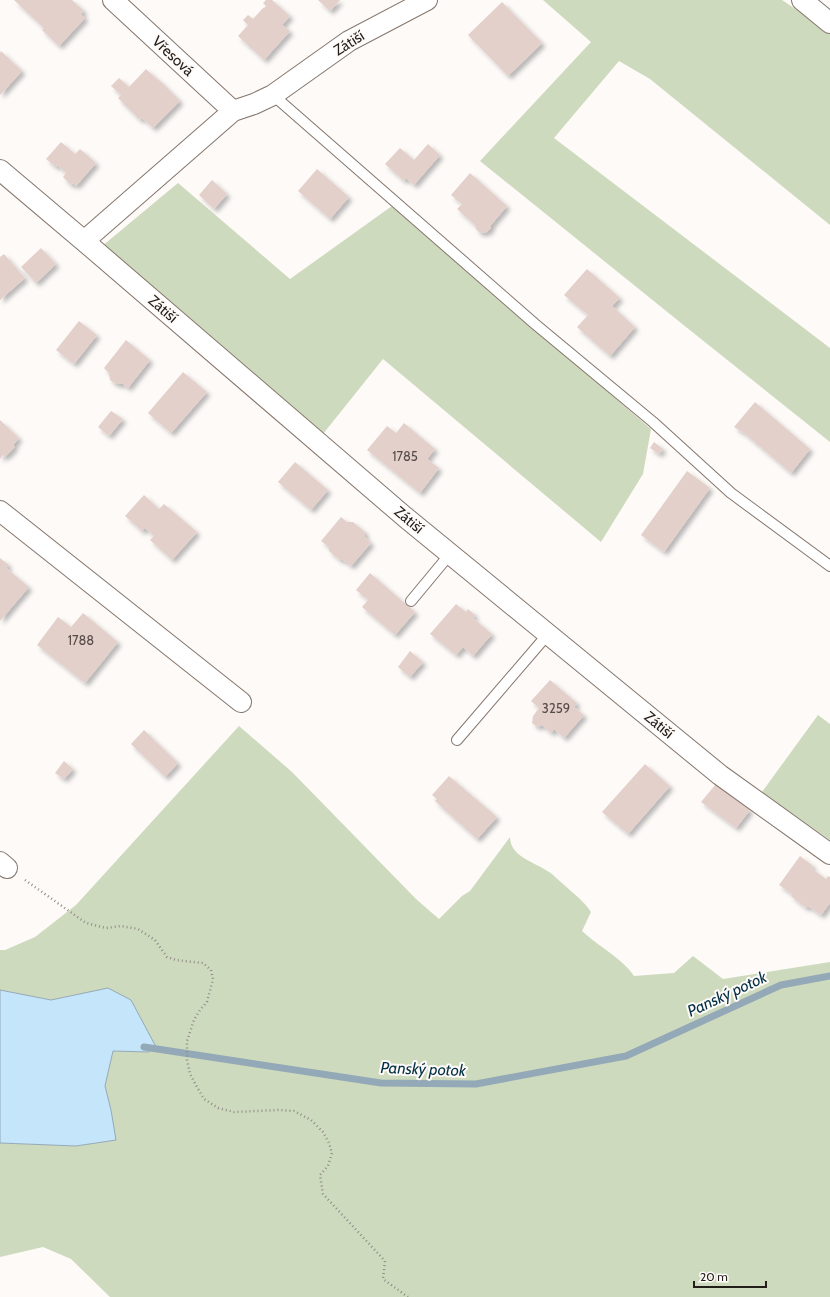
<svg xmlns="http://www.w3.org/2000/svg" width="830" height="1297" font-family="Cabin,sans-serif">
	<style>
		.green { fill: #cedabd }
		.water { fill: #c4e5fa; stroke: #94a9b7 }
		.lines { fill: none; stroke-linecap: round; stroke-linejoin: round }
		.stream { stroke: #94a9b7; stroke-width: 7 }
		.building { fill: #e4d0ca; filter: url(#shadow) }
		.service-casing { stroke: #85766c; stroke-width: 12 }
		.minor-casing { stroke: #85766c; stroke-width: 22 }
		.path { stroke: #908b88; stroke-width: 2.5; stroke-dasharray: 1 3; stroke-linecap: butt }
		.service { stroke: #fff; stroke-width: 10 }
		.minor { stroke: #fff; stroke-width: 20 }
		.labels { text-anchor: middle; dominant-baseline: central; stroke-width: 4; stroke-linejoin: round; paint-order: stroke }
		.number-label { font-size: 13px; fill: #544a46 }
		.street-label { font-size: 15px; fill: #241e1a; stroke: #fdfaf8 }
		.water-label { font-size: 16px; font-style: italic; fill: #033046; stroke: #fdfaf8 }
	</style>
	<defs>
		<filter id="shadow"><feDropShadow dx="3.5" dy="3.5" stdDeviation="2" flood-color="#0004"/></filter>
	</defs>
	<rect width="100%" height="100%" fill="#fdfaf8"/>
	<path class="green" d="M 543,0 L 782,0 L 830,32 L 830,225 L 650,79 L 619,61 L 554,138 L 830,348 L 830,442 L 686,327 L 480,161 L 591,42 Z
		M 178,183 L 290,279 L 392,206 L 651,429 L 643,474 L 601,542 L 383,359 L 323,434 L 101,247 Z
		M 818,715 L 830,724 L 830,840 L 762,792 Z
		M 239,726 L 292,772 L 416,899 L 439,919 L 462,896 L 470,891 L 510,837 C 510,857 535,862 549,872 C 554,875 558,880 563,884 C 573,893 584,901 591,912 L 582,931 C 598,946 623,959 634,976 L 674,973 L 693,956 L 723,979 L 830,962 L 830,1297 L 110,1297 L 71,1259 L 43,1247 L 0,1257 L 0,1143 L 76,1146 L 115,1140 L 111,1110 L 105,1086 L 113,1051 L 149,1052 L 108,988 L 51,1000 L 0,990 L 0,950 L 5,950 L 35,937 L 76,905 Z"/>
	<path class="water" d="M 108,988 L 131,1000 L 155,1045 L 149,1052 L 113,1051 L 105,1086 L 111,1110 L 116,1140 L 76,1146 L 0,1143 L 0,990 L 51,1000 Z"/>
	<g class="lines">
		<path class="stream" d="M 144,1047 L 381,1083 L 476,1084 L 626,1056 L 781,985 L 830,976"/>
	</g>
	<path class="building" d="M 14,0 L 72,0 L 84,11 L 81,14 L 85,18 L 59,46 L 42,30 L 44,28 Z
		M 266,0 L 272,0 L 290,16 L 282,25 L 290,31 L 264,60 L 238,36 L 248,25 L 243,20 L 248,15 L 253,19 L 263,8 L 264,8 L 266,6 L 263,3 Z
		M 318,0 L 340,0 L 330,11 Z
		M 502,2 L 542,43 L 508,76 L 468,35 Z
		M 1,51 L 22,71 L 0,95 L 0,53 Z
		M 146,69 L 158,80 L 158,79 L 180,101 L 153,128 L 142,118 L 140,120 L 118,98 L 121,95 L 111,86 L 119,78 L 129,87 Z
		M 61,142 L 75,154 L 80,149 L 96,163 L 76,186 L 73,183 L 71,185 L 63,177 L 66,173 L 57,165 L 56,167 L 46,159 Z
		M 428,144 L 440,155 L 414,185 L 406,178 L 404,181 L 385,164 L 400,148 L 414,160 Z
		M 317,169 L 349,197 L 330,219 L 298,191 Z
		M 470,173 L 507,206 L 491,225 L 491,228 L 487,232 L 480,233 L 476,229 L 476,226 L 457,209 L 462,204 L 451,195 Z
		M 212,180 L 227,194 L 214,209 L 199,195 Z
		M 41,248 L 56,264 L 36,283 L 21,267 Z
		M 4,254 L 25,278 L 0,300 L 0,257 Z
		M 587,269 L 620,298 L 612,306 L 635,327 L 610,356 L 577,327 L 588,315 L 564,295 Z
		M 79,321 L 97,335 L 74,364 L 56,350 Z
		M 126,340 L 150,360 L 128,388 L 123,384 L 116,384 L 110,380 L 109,373 L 104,368 Z
		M 183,372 L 207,392 L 171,433 L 148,413 Z
		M 755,402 L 810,449 L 791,473 L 744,433 L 734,427 Z
		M 111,411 L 123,419 L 109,436 L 98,427 Z
		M 0,420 L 19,438 L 13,445 L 15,447 L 5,457 L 3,455 L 0,459 Z
		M 404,423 L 435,449 L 427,459 L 439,468 L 420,493 L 367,450 L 387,426 L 396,433 Z
		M 654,442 L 663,449 L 659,454 L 650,448 Z
		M 295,462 L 328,490 L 311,510 L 278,482 Z
		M 687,471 L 710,488 L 664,552 L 641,535 Z
		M 144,495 L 159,509 L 164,504 L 197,532 L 172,560 L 150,540 L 154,536 L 145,528 L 141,532 L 140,531 L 141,530 L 125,516 Z
		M 341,517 L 347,522 L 353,522 L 365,532 L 365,537 L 371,543 L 351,566 L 343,560 L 340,560 L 329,551 L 329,547 L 321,541 Z
		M 0,558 L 9,565 L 6,568 L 29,587 L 0,621 Z
		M 370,573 L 415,612 L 395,635 L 362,607 L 368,600 L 356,590 Z
		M 456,604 L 466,612 L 468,609 L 475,615 L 473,618 L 492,634 L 473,656 L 463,647 L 456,655 L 430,634 Z
		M 83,613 L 118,642 L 85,683 L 37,645 L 58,617 L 71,627 Z
		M 410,651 L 423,662 L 410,677 L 398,667 Z
		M 550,680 L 577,703 L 574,707 L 584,715 L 564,738 L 554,729 L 551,733 L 542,725 L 537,727 L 532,723 L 533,716 L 539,708 L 531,701 Z
		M 144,730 L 178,763 L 165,777 L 131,744 Z
		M 64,761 L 73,769 L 64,779 L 55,773 Z
		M 645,764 L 670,786 L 628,834 L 602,812 Z
		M 449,776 L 497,817 L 477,839 L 435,801 L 437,799 L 432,795 Z
		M 716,784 L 750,810 L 736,828 L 701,802 Z
		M 800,856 L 813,866 L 811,868 L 826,879 L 828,876 L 830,877 L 830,903 L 821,915 L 808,906 L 806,908 L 791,896 L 792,894 L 779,885 Z"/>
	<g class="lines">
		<g class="service-casing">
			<path id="service" d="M 273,95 L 535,324 L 653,422 L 731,493 L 830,566
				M 411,601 L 450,554
				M 457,740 L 548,634"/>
		</g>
		<g class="minor-casing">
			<path id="minor" d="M 113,0 L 233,111
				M 802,0 L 830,23
				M 0,170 L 84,241 L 405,517 L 720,775 L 830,854
				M 84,241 L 233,111 L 254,104 L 273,95 L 349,41 L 427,0
				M 0,511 L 241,702
				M 0,862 L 7,868"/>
		</g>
		<path class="path" d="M 25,880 L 86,923 L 106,928 L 121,926 L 138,929 L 155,940 L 167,957 L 176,960 L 203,963 L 211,970 L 213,979 L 207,1002 L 200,1010 L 194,1020 L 187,1041 L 187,1060 L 190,1074 L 197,1087 L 204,1099 L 218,1108 L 234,1112 L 278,1110 L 294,1111 L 311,1120 L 323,1132 L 329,1143 L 332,1153 L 328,1166 L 320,1175 L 323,1194 L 385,1261 L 383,1279 L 408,1297"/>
		<use href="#service" class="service"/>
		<use href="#minor" class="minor"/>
	</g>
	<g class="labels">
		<g class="number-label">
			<text x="405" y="456">1785</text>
			<text x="81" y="640">1788</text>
			<text x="556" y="708">3259</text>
		</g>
		<g class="street-label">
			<text transform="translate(349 43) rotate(-32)">Zátiší</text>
			<text transform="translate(173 56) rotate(43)">Vřesová</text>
			<text transform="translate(163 309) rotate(41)">Zátiší</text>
			<text transform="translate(409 520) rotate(40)">Zátiší</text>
			<text transform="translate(659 725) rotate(39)">Zátiší</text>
		</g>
		<g class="water-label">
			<text transform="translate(727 994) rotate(-25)">Panský potok</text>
			<text transform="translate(423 1069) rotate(2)">Panský potok</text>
		</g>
	</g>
	<path d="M694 1281v6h72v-6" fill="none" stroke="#241e1a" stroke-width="2"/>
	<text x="700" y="1281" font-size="12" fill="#241e1a" stroke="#fdfaf8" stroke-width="3" paint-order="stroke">20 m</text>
</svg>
